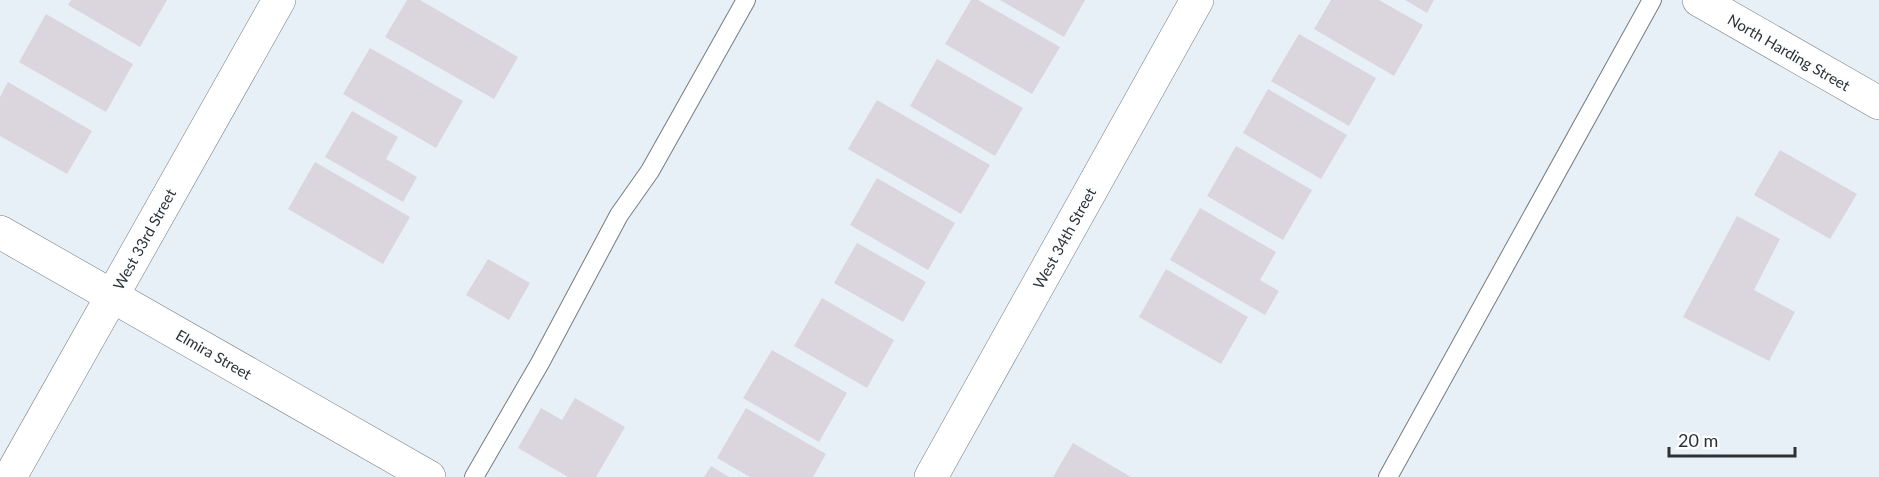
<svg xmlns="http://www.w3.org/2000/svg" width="1879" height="477" font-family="Lato,sans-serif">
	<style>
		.building { fill: #dbd5dd }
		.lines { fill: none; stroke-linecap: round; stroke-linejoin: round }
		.service-casing { stroke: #757c82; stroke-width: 20 }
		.minor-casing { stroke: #757c82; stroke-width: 34 }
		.service { stroke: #fff; stroke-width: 18 }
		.minor { stroke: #fff; stroke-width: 33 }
		.labels { text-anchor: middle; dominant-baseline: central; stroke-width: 4.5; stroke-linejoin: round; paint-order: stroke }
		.street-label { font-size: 15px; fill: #2d3133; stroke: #fbfdfe }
	</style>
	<rect width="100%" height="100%" fill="#e8f0f7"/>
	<path class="building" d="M 71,0 L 167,0 L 140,47 L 68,5 Z
		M 407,0 L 420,0 L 518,57 L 494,99 L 385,37 Z
		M 971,0 L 978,0 L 1060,47 L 1032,94 L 945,44 Z
		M 1000,0 L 1085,0 L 1064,37 Z
		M 1331,0 L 1379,0 L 1423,25 L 1394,76 L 1314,29 Z
		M 1405,0 L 1434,0 L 1427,13 Z
		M 46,14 L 133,64 L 106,112 L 19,62 Z
		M 1299,34 L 1376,78 L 1349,126 L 1271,81 Z
		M 370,48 L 463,101 L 436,148 L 343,94 Z
		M 937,59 L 1023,108 L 995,156 L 910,106 Z
		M 8,82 L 92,131 L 67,174 L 0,136 L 0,97 Z
		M 1268,89 L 1347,135 L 1321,179 L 1243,133 Z
		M 877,100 L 990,165 L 961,214 L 848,149 Z
		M 352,111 L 398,137 L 386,159 L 417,177 L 403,202 L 325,157 Z
		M 1236,146 L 1312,190 L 1283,240 L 1207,196 Z
		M 1780,150 L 1857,194 L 1830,239 L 1754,195 Z
		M 315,162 L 410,217 L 383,264 L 288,209 Z
		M 877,178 L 955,223 L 928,270 L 850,225 Z
		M 1200,208 L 1276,252 L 1260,280 L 1279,291 L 1265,315 L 1170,260 Z
		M 1737,216 L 1780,239 L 1754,290 L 1795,312 L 1769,361 L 1683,317 Z
		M 857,243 L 926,282 L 903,322 L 834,283 Z
		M 488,259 L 530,283 L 509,320 L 466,295 Z
		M 1166,269 L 1248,317 L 1221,364 L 1139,317 Z
		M 822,298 L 894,340 L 867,388 L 794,346 Z
		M 772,350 L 847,393 L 819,442 L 743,398 Z
		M 575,398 L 625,427 L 596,477 L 568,477 L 518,448 L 541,408 L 562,420 Z
		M 746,408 L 826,454 L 813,477 L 750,477 L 717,458 Z
		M 1073,443 L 1131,477 L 1053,477 Z
		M 711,466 L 729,477 L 704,477 Z"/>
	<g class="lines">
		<g class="service-casing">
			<path id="service" d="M 474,477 L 540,363 L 619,215 L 650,171 L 746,0
				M 1388,477 L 1652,0"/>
		</g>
		<g class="minor-casing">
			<path id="minor" d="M 1699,0 L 1879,103
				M 0,232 L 429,477
				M 10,477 L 279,0
				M 931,477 L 1197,0"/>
		</g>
		<use href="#service" class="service"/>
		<use href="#minor" class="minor"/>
	</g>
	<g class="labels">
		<g class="street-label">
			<text transform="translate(1789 52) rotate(30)">North Harding Street</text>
			<text transform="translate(1064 238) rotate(-61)">West 34th Street</text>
			<text transform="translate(144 239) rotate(-61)">West 33rd Street</text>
			<text transform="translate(214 354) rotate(30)">Elmira Street</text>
		</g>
	</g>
	<path d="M1669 447v9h126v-9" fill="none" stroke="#2d3133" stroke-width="3"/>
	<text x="1678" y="447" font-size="18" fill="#2d3133" stroke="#fbfdfe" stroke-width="4.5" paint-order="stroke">20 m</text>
</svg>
